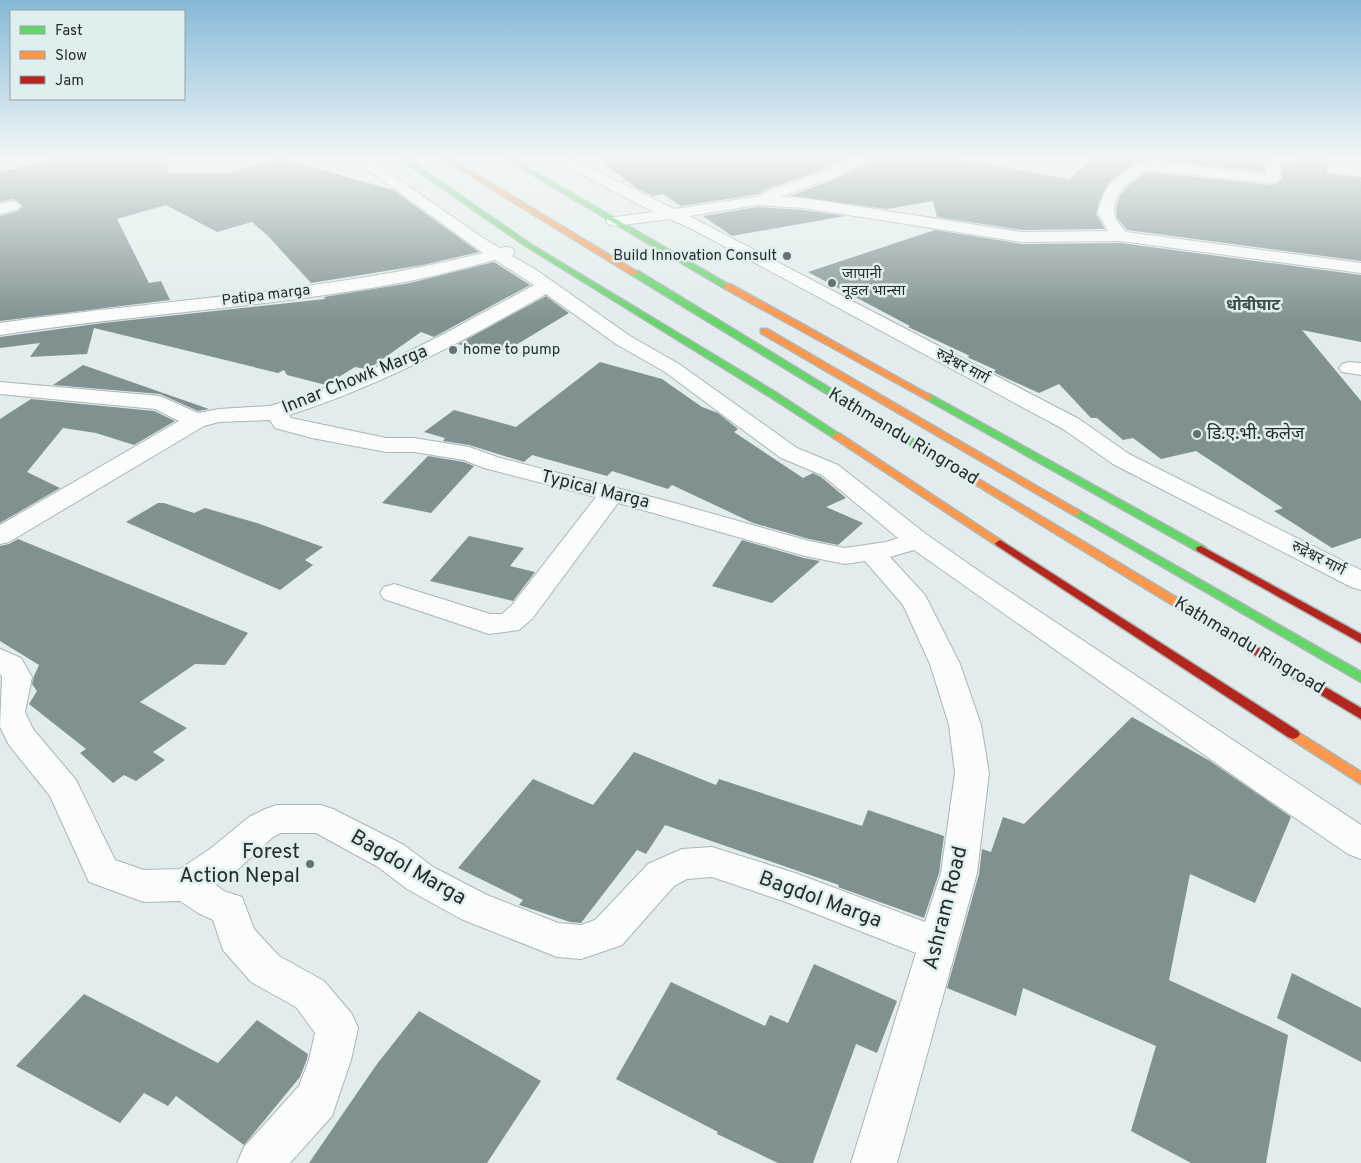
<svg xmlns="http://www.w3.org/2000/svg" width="1361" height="1163" font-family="Overpass,'Noto Sans Devanagari',sans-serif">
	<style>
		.building { fill: #7f9191 }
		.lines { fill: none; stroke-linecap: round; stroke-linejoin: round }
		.street-casing { stroke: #adb4b4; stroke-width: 2 }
		.fast-casing { stroke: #adb4b4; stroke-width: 3 }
		.slow-casing { stroke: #adb4b4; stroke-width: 3 }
		.jam-casing { stroke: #adb4b4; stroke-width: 3 }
		.street { fill: #fbfcfc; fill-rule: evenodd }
		.fast { fill: #63d668; fill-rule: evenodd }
		.slow { fill: #ff974d; fill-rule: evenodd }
		.jam { fill: #b3261e; fill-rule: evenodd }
		.poi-dot { fill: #687070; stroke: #dfefef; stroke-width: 2 }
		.labels { text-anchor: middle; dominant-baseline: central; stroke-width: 5; stroke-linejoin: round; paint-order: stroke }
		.far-poi-label { font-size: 15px; fill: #272d2d; stroke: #dfefef; text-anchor: start }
		.far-street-label { font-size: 15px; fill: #272d2d; stroke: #dfefef }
		.far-neighbourhood-label { font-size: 16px; font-weight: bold; fill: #3e4b4b; stroke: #dfefef }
		.street-label { font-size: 18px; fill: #272d2d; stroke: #dfefef }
		.poi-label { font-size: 18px; fill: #272d2d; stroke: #dfefef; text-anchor: start }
		.near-poi-label { font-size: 21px; fill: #272d2d; stroke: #dfefef; text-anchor: end }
		.near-street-label { font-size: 21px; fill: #272d2d; stroke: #dfefef }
	</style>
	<rect width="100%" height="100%" fill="#e2ecec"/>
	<path class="building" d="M 58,158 L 167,158 L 168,173 L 228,173 L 280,158 L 393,190 L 479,252 L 423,265 L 311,283 L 268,236 L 252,222 L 217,232 L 166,205 L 117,219 L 149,283 L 161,281 L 170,300 L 0,321 L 0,216 L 18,211 L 23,206 L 14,199 L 0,202 L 0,172 Z
		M 597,158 L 846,158 L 824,169 L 762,191 L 760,194 L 681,206 L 663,194 L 653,196 L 636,188 Z
		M 871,158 L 953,158 L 1069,179 L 1092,158 L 1265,158 L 1263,162 L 1264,172 L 1151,159 L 1132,166 L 1115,177 L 1108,184 L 1099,202 L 1096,214 L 1105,229 L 1022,230 L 937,217 L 933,201 L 887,209 L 790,196 L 836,179 L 868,163 Z
		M 1297,158 L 1328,158 L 1327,173 L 1361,177 L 1361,261 L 1127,230 L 1117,218 L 1116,209 L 1120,195 L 1130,184 L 1147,172 L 1272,185 L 1278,183 L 1282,178 L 1281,165 L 1296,163 Z
		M 757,207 L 804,210 L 845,216 L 732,236 L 703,216 Z
		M 935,230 L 1022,244 L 1121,243 L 1361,275 L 1361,342 L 1302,330 L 1361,401 L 1361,538 L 1332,548 L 1274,511 L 1283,508 L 1196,451 L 1161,459 L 1133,438 L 1123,440 L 1097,418 L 1091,418 L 1059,384 L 1039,393 L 993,372 L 996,370 L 967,357 L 970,356 L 908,327 L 910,326 L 808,272 Z
		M 494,262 L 530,285 L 434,337 L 421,332 L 370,368 L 366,369 L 355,367 L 326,385 L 287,375 L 284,370 L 278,373 L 94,328 L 87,354 L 30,357 L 40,343 L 0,348 L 0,337 L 103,323 L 325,299 L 324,297 L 410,283 Z
		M 546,296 L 569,313 L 506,351 L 503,350 L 494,356 L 458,344 Z
		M 600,362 L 662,379 L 702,407 L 718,413 L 738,429 L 734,432 L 803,478 L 813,473 L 821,477 L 846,498 L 826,507 L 863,523 L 838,545 L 809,539 L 753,523 L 672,485 L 668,489 L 612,471 L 607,476 L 532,455 L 524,462 L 469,445 L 443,441 L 445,438 L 424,432 L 454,410 L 516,427 Z
		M 83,365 L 209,409 L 198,411 L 160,394 L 53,385 Z
		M 31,399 L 154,411 L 175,421 L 134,445 L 96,433 L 63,428 L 27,472 L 60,488 L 0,523 L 0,419 Z
		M 428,456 L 464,462 L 474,466 L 431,513 L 382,503 Z
		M 158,503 L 164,503 L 194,513 L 205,508 L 257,523 L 323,547 L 305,560 L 313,565 L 280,590 L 126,522 Z
		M 469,536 L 524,548 L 510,566 L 535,572 L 513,601 L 430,581 Z
		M 18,539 L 248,633 L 225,665 L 195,664 L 140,702 L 187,728 L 153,752 L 165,760 L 136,781 L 124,775 L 113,783 L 80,753 L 86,749 L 29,704 L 37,691 L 32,684 L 34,676 L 39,665 L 0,641 L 0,546 L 9,544 Z
		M 742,540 L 804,558 L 820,561 L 772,603 L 712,586 Z
		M 1132,717 L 1210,761 L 1291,817 L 1255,903 L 1190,874 L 1169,980 L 1288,1035 L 1266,1163 L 1191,1163 L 1131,1131 L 1156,1046 L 1023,988 L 1016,1016 L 947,988 L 979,874 L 982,849 L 991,852 L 1003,817 L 1024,824 Z
		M 634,752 L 716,785 L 719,779 L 862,826 L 868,810 L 944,836 L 939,873 L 924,918 L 838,887 L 839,885 L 665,825 L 646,854 L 637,850 L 581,923 L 570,922 L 519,905 L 523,900 L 458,868 L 533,779 L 593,805 Z
		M 814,964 L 897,1001 L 877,1053 L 856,1044 L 813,1163 L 778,1163 L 717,1134 L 718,1132 L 616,1079 L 671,982 L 765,1026 L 770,1015 L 788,1023 Z
		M 1292,973 L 1361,1008 L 1361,1062 L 1277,1018 Z
		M 84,994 L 218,1063 L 257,1020 L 308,1054 L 307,1059 L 300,1077 L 244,1145 L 176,1096 L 168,1106 L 144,1093 L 120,1123 L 16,1066 Z
		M 419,1011 L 541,1081 L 487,1163 L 309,1163 L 377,1064 Z"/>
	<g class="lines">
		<g class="street-casing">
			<path id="street" d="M 352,158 L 368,158 L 483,238 L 500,248 L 506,247 L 512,248 L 515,252 L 512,256 L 535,269 L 630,336 L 679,364 L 797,448 L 838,465 L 926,534 L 986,576 L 1361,825 L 1361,859 L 1348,854 L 1257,792 L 914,550 L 890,557 L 925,595 L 960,664 L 981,725 L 989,773 L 977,873 L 897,1163 L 851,1163 L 916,953 L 786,902 L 712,877 L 687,879 L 674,886 L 622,945 L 581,959 L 557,957 L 461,919 L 407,889 L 378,867 L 316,833 L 281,833 L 273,837 L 236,871 L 216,885 L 224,891 L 242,897 L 254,929 L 279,956 L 324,981 L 352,1014 L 358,1028 L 351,1060 L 332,1116 L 290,1163 L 237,1163 L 244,1147 L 299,1086 L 309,1060 L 315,1033 L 296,1007 L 251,982 L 223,950 L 213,920 L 198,913 L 180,901 L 144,902 L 89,882 L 50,796 L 9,745 L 0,727 L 2,677 L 0,674 L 0,649 L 21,658 L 32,677 L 25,712 L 33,729 L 76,780 L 115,860 L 144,870 L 180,869 L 210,849 L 249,817 L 265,809 L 277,805 L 321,805 L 333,809 L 404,845 L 433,867 L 487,895 L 558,923 L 581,925 L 595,920 L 648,864 L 682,849 L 712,847 L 795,873 L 925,922 L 941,873 L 955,773 L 949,725 L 930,664 L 903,605 L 865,561 L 845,564 L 805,556 L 618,503 L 532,619 L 519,630 L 489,634 L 384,599 L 380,593 L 384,587 L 394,584 L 490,614 L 502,614 L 512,605 L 596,497 L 484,468 L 464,460 L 414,452 L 386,452 L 312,438 L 275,428 L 270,420 L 219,422 L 204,426 L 9,542 L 0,544 L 0,525 L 179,421 L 155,409 L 0,394 L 0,382 L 160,396 L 198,413 L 219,409 L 270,406 L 306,395 L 375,368 L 442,335 L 534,285 L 495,260 C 467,267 439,275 410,281 C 275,307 136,314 0,335 L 0,323 C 161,299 325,293 483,253 ZM 546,294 L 616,344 L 665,372 L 781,458 L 822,475 L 898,538 L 886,542 L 845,548 L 809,541 L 671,502 L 500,458 L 469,447 L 414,438 L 386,438 L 291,418 L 289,415 C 380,386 463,341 546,294 Z
				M 553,158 L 571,158 L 674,209 L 761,196 L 763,193 L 825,171 L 851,158 L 869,158 L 867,161 L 835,177 L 780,197 L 804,198 L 1022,232 L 1108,231 L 1098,213 C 1102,185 1125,166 1151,161 L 1266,174 L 1265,162 L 1267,159 L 1294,158 L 1292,161 L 1279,164 L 1281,177 L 1277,182 L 1272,183 L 1147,170 C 1132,177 1109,196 1115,216 C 1116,222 1122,227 1126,232 L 1361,263 L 1361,273 L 1121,241 L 1022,242 L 804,208 L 757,205 L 689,216 L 1079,419 L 1129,454 L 1361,570 L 1361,590 L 1351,587 L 1113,464 L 1063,429 L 694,230 L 670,219 L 614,226 L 608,224 L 606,221 L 608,218 L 654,212 L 555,161 Z
				M 13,201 L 18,203 L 21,206 L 18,209 L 0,214 L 0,204 Z
				M 1349,362 L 1361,363 L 1361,375 L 1342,372 L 1339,368 L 1342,364 Z"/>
		</g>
		<g class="fast-casing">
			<path id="fast" d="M 399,158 L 406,158 L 530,244 L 775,392 L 842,436 L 840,438 L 834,438 L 769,396 L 526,246 Z
				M 504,158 L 511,158 L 731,286 L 724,288 Z
				M 632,271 L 638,271 L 960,468 L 955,471 L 952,470 L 632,275 Z
				M 929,394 L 1205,547 L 1206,549 L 1205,551 L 1197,551 L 926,399 L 925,397 Z
				M 1076,509 L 1361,672 L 1361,682 L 1072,514 L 1071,512 L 1072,510 Z"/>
		</g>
		<g class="slow-casing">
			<path id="slow" d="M 442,158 L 449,158 L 639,273 L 632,275 Z
				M 724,284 L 730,284 L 933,397 L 929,400 L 926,399 L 724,288 Z
				M 761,329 L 767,329 L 1081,512 L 1076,515 L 1072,514 L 761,333 Z
				M 837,433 L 840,434 L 1005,543 L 1004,545 L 996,545 L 834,438 L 832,436 Z
				M 955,465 L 1251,642 L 1253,645 L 1251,648 L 1243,648 L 952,470 L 950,468 Z
				M 1293,729 L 1361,772 L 1361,784 L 1288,737 L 1286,734 L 1288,731 Z"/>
		</g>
		<g class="jam-casing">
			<path id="jam" d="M 1000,540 L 1298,731 L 1300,734 L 1298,737 L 1293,739 L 1288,737 L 996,545 L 995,543 Z
				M 1201,546 L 1361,634 L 1361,643 L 1197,551 L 1196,549 L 1197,547 Z
				M 1247,641 L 1361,708 L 1361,719 L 1243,648 L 1241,645 Z"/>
		</g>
		<use href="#street" class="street"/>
		<use href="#fast" class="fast"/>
		<use href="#slow" class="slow"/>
		<use href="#jam" class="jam"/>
	</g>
	<linearGradient id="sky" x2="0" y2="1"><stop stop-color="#85b9d8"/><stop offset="0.49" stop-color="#f2f6f6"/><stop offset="1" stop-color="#f2f6f6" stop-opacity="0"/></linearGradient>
	<rect width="1361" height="321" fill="url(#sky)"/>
	<g class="poi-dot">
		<circle cx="787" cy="256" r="5"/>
		<circle cx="832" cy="283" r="5"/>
		<circle cx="453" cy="350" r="5"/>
		<circle cx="1197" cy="434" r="5"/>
		<circle cx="310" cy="864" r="5"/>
	</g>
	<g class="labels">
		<g class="far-poi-label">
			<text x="777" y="256" text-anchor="end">Build Innovation Consult</text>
			<text x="842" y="274">जापानी<tspan x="842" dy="17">नूडल भान्सा</tspan></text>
			<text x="463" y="350">home to pump</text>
		</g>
		<g class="far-street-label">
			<text transform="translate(266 296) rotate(-7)">Patipa marga</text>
			<text transform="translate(962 367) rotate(28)">रुद्रेश्वर मार्ग</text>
			<text transform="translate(1318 559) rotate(27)">रुद्रेश्वर मार्ग</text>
		</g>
		<g class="far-neighbourhood-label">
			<text x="1253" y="306">धोबीघाट</text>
		</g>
		<g class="street-label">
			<text transform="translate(355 380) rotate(-22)">Innar Chowk Marga</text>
			<text transform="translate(903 437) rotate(31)">Kathmandu Ringroad</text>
			<text transform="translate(595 490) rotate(14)">Typical Marga</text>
			<text transform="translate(1249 646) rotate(31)">Kathmandu Ringroad</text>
		</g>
		<g class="poi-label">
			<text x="1207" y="434">डि.ए.भी. कलेज</text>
		</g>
		<g class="near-poi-label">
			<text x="300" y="852">Forest<tspan x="300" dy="24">Action Nepal</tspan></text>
		</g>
		<g class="near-street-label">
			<text transform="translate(408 868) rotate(30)">Bagdol Marga</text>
			<text transform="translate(820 900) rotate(20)">Bagdol Marga</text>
			<text transform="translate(946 908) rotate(-76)">Ashram Road</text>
		</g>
	</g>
	<rect x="10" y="10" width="175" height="90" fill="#dfefef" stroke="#95a1a1"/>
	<rect x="20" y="26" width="25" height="8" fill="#63d668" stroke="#95a1a1"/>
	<text x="55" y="35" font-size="15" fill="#272d2d">Fast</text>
	<rect x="20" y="51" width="25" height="8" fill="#ff974d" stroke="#95a1a1"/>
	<text x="55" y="60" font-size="15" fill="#272d2d">Slow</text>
	<rect x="20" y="76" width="25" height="8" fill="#b3261e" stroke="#95a1a1"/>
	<text x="55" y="85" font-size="15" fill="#272d2d">Jam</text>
</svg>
